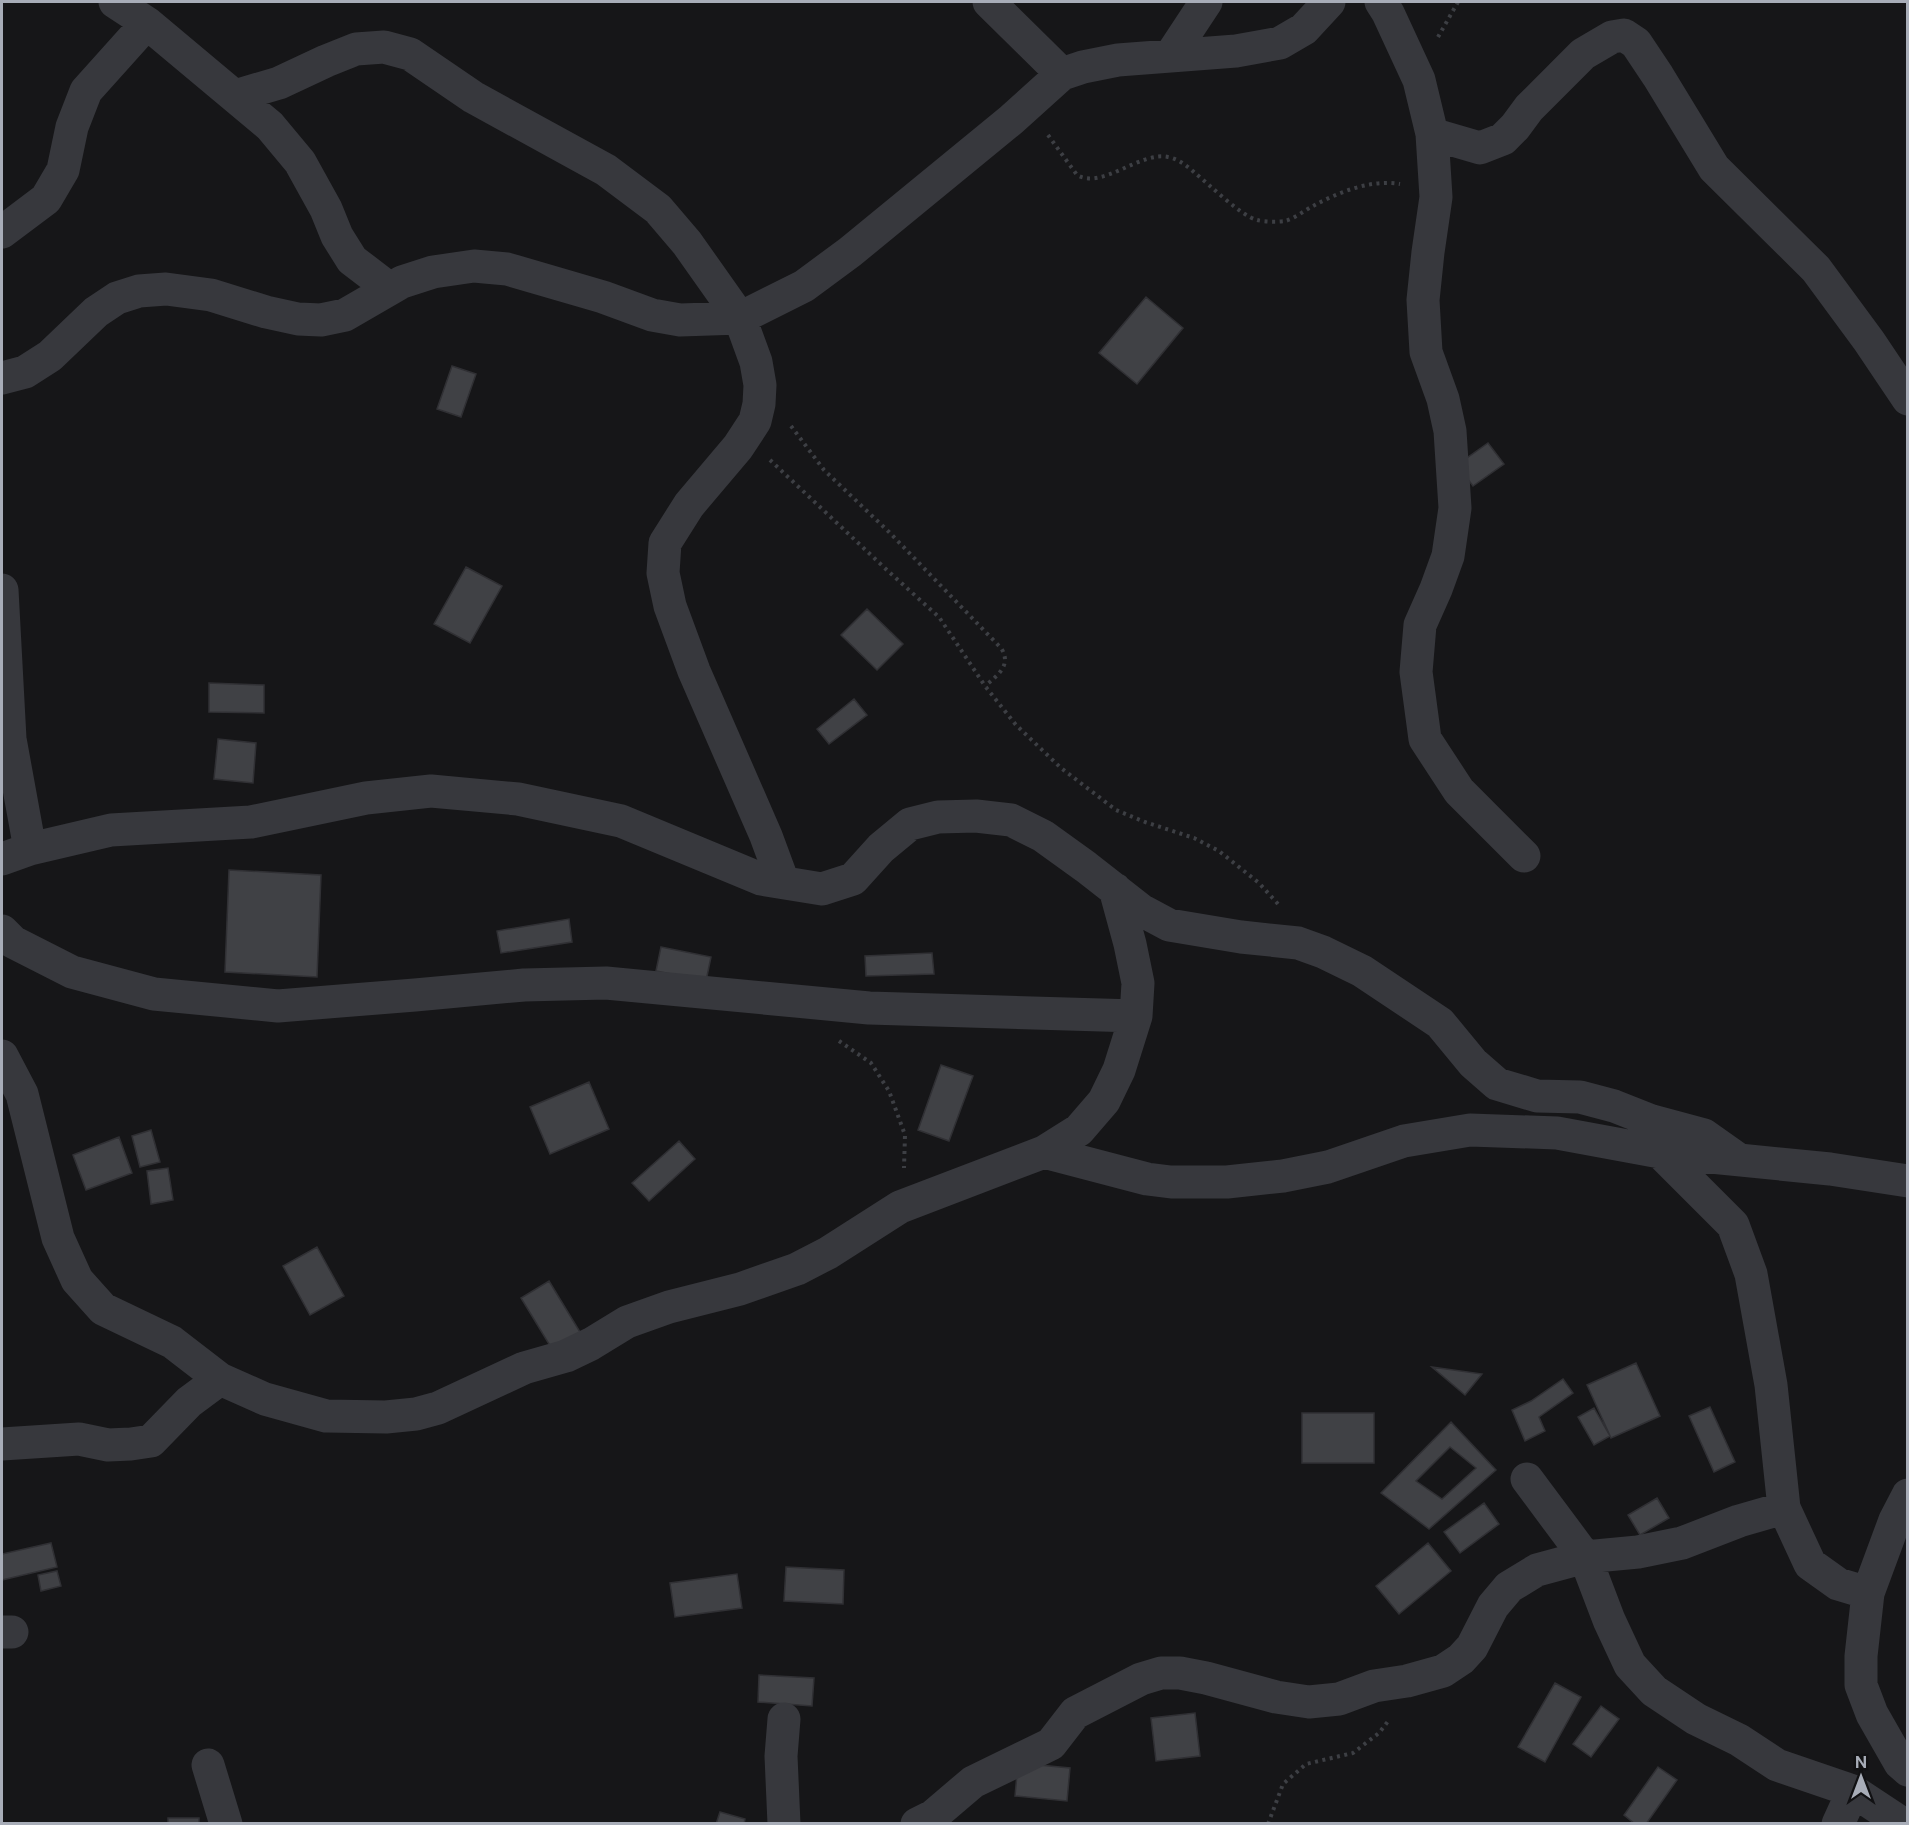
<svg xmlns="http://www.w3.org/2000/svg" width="1909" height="1825" font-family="'Public Sans',sans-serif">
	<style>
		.building { fill: #404145; stroke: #303034; stroke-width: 1.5; fill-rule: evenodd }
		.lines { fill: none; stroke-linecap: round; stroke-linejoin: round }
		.path { stroke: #3d3f44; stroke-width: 4; stroke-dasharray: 3 4.5; stroke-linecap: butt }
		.street { stroke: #37383d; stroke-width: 33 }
	</style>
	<rect width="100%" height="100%" fill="#161618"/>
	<path class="building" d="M 1146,297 L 1183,328 L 1137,384 L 1099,353 Z
		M 452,366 L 476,374 L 461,417 L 437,409 Z
		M 1488,443 L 1504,464 L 1473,486 L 1457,465 Z
		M 466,567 L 502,586 L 470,643 L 434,624 Z
		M 867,609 L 903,644 L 877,670 L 841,635 Z
		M 209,683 L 264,685 L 264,713 L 209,712 Z
		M 854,699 L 867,715 L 829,744 L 817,729 Z
		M 218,739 L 256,743 L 253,783 L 214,779 Z
		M 229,870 L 321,875 L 317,977 L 225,972 Z
		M 569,919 L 572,942 L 501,953 L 497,931 Z
		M 661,947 L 711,957 L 706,981 L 656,971 Z
		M 932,953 L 934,974 L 866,976 L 865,956 Z
		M 941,1065 L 973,1076 L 949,1141 L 918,1130 Z
		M 589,1082 L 609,1129 L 550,1154 L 530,1107 Z
		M 151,1130 L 160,1162 L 140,1167 L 132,1136 Z
		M 119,1137 L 132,1173 L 86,1190 L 73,1155 Z
		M 679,1141 L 695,1159 L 649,1201 L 632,1183 Z
		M 168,1168 L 173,1200 L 151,1204 L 147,1171 Z
		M 317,1247 L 344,1296 L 310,1315 L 283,1266 Z
		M 549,1281 L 580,1332 L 552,1349 L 521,1298 Z
		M 1636,1363 L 1660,1416 L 1611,1438 L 1587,1385 Z
		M 1432,1367 L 1482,1374 L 1465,1395 Z
		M 1563,1379 L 1573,1393 L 1539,1417 L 1545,1431 L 1525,1441 L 1512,1410 L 1531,1401 Z
		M 1710,1407 L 1735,1462 L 1714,1472 L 1689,1416 Z
		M 1594,1408 L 1610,1436 L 1594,1445 L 1578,1417 Z
		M 1302,1413 L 1374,1413 L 1374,1463 L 1302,1463 Z
		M 1451,1422 L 1496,1470 L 1429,1529 L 1381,1493 ZM 1450,1447 L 1476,1468 L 1442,1499 L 1416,1481 Z
		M 1657,1498 L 1669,1518 L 1640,1535 L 1628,1515 Z
		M 1484,1503 L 1499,1524 L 1460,1553 L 1444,1532 Z
		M 51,1543 L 57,1567 L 2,1580 L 2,1554 Z
		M 1428,1543 L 1451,1571 L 1399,1614 L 1376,1586 Z
		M 786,1567 L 844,1570 L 843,1604 L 784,1601 Z
		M 57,1571 L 61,1586 L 41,1591 L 38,1575 Z
		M 737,1574 L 742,1608 L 675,1617 L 670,1583 Z
		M 759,1675 L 814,1678 L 812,1706 L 758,1702 Z
		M 1555,1683 L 1581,1697 L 1545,1762 L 1518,1747 Z
		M 1601,1706 L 1619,1719 L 1591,1757 L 1573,1744 Z
		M 1195,1713 L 1200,1756 L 1156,1761 L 1151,1718 Z
		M 1018,1763 L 1070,1768 L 1067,1801 L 1015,1796 Z
		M 1658,1767 L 1677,1780 L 1646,1824 L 1635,1824 L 1624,1815 Z
		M 720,1812 L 745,1819 L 744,1824 L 716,1824 Z
		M 168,1818 L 199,1818 L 199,1824 L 168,1824 Z"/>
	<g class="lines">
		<path class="path" d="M 1438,37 L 1458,2
			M 1048,135 L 1077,175 C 1102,190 1140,151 1168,157 C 1179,159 1187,166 1195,173 C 1210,185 1241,216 1257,220 C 1264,222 1278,222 1285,221 C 1294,219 1305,210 1313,206 C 1339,192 1371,179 1400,184
			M 791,426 L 824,470 L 889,532 L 1001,648 C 1012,665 998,675 985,686
			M 770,460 L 889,572 L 939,617 L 985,686 L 1016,725 L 1061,768 L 1116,810 L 1145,822 L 1194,838 L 1219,851 L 1259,883 L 1278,904
			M 839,1041 L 871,1063 L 889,1091 L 905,1135 L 904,1168
			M 1268,1824 L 1283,1784 L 1306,1764 L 1353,1753 L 1379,1733 L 1389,1720"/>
		<path class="street" d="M 115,2 L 147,23 L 270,126 L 300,162 L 326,209 L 337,236 L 352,260 L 390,289
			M 989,2 L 1062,74
			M 1381,2 L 1388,13 L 1419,80 L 1432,134 L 1436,197 L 1428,252 L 1423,300 L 1426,352 L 1443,399 L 1450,431 L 1455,508 L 1448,556 L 1436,589 L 1420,625 L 1416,672 L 1425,739 L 1459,791 L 1524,856
			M 1171,55 L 1206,2
			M 235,96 L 279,83 L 326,61 L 356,49 L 384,47 L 410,54 L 473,97 L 606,170 L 658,209 L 687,243 L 740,318 L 756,362 L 760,385 L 759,404 L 755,421 L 738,447 L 689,505 L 665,543 L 663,573 L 670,606 L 694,671 L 766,836 L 783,882
			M 1432,134 L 1480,148 L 1503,139 L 1515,127 L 1529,108 L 1583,54 L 1612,37 L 1624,35 L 1636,43 L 1658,76 L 1714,168 L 1816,269 L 1869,341 L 1908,399
			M 2,232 L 46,199 L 63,170 L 72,127 L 86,91 L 147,23
			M 2,378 L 25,372 L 50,356 L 96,312 L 117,298 L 139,291 L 166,289 L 211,295 L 266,312 L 298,319 L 321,320 L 345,315 L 402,282 L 433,272 L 474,266 L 507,269 L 603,297 L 652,315 L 680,320 L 740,318 L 804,286 L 850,252 L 1011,120 L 1062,74 L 1083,67 L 1118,60 L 1236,51 L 1280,43 L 1304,29 L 1329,2
			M 2,590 L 10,739 L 30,849
			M 2,859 L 30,849 L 111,830 L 251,822 L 366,798 L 431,791 L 518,799 L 621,821 L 761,879 L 822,889 L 853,879 L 881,848 L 910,824 L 938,817 L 976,816 L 1011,820 L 1043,836 L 1086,867 L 1141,910 L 1169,925 L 1241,937 L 1298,943 L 1323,952 L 1362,971 L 1440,1023 L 1473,1063 L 1497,1084 L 1537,1096 L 1580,1097 L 1614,1106 L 1652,1121 L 1704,1135 L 1738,1159
			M 2,931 L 13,942 L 72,972 L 154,994 L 278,1006 L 415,995 L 524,985 L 606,983 L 869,1008 L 1136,1016
			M 2,1056 L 22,1094 L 58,1238 L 77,1280 L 103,1309 L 172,1342 L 220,1379 L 265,1399 L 326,1416 L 386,1417 L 416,1414 L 438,1408 L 524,1368 L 566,1356 L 591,1344 L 627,1322 L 669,1307 L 740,1289 L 797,1269 L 828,1253 L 900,1207 L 1044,1152 L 1079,1130 L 1104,1101 L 1119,1070 L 1136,1016 L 1138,983 L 1130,944 L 1115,889
			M 1044,1152 L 1147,1179 L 1171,1182 L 1227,1182 L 1283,1176 L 1328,1167 L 1404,1141 L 1470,1130 L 1557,1133 L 1660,1152 L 1830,1169 L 1908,1181
			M 1660,1152 L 1733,1225 L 1751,1274 L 1771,1385 L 1784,1508 L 1810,1564 L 1838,1584 L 1868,1593
			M 2,1444 L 79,1439 L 108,1445 L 131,1444 L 151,1441 L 189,1402 L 220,1379
			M 1527,1479 L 1585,1557 L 1609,1620 L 1630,1665 L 1654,1691 L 1696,1719 L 1739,1740 L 1777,1765 L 1853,1791 L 1903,1824
			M 1908,1495 L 1895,1520 L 1868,1593 L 1861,1656 L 1861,1685 L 1872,1714 L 1900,1763 L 1908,1770
			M 2,1632 L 12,1632
			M 208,1765 L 226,1824
			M 784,1824 L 781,1756 L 784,1719
			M 917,1824 L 933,1816 L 973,1782 L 1051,1744 L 1075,1713 L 1141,1679 L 1161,1673 L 1180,1673 L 1206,1678 L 1276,1697 L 1309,1702 L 1339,1699 L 1374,1686 L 1407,1681 L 1443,1671 L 1461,1659 L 1472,1647 L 1493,1606 L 1509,1587 L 1537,1570 L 1585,1557 L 1638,1552 L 1682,1543 L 1739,1521 L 1784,1508
			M 1838,1824 L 1853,1791"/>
	</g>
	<rect width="1909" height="1825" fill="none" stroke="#a8adb8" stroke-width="6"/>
	<g transform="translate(1861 1777)" stroke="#111113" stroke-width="4.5" paint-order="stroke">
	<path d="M0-4.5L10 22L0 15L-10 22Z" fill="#a8adb8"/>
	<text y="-9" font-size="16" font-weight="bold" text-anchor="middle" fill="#a8adb8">N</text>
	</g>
</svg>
